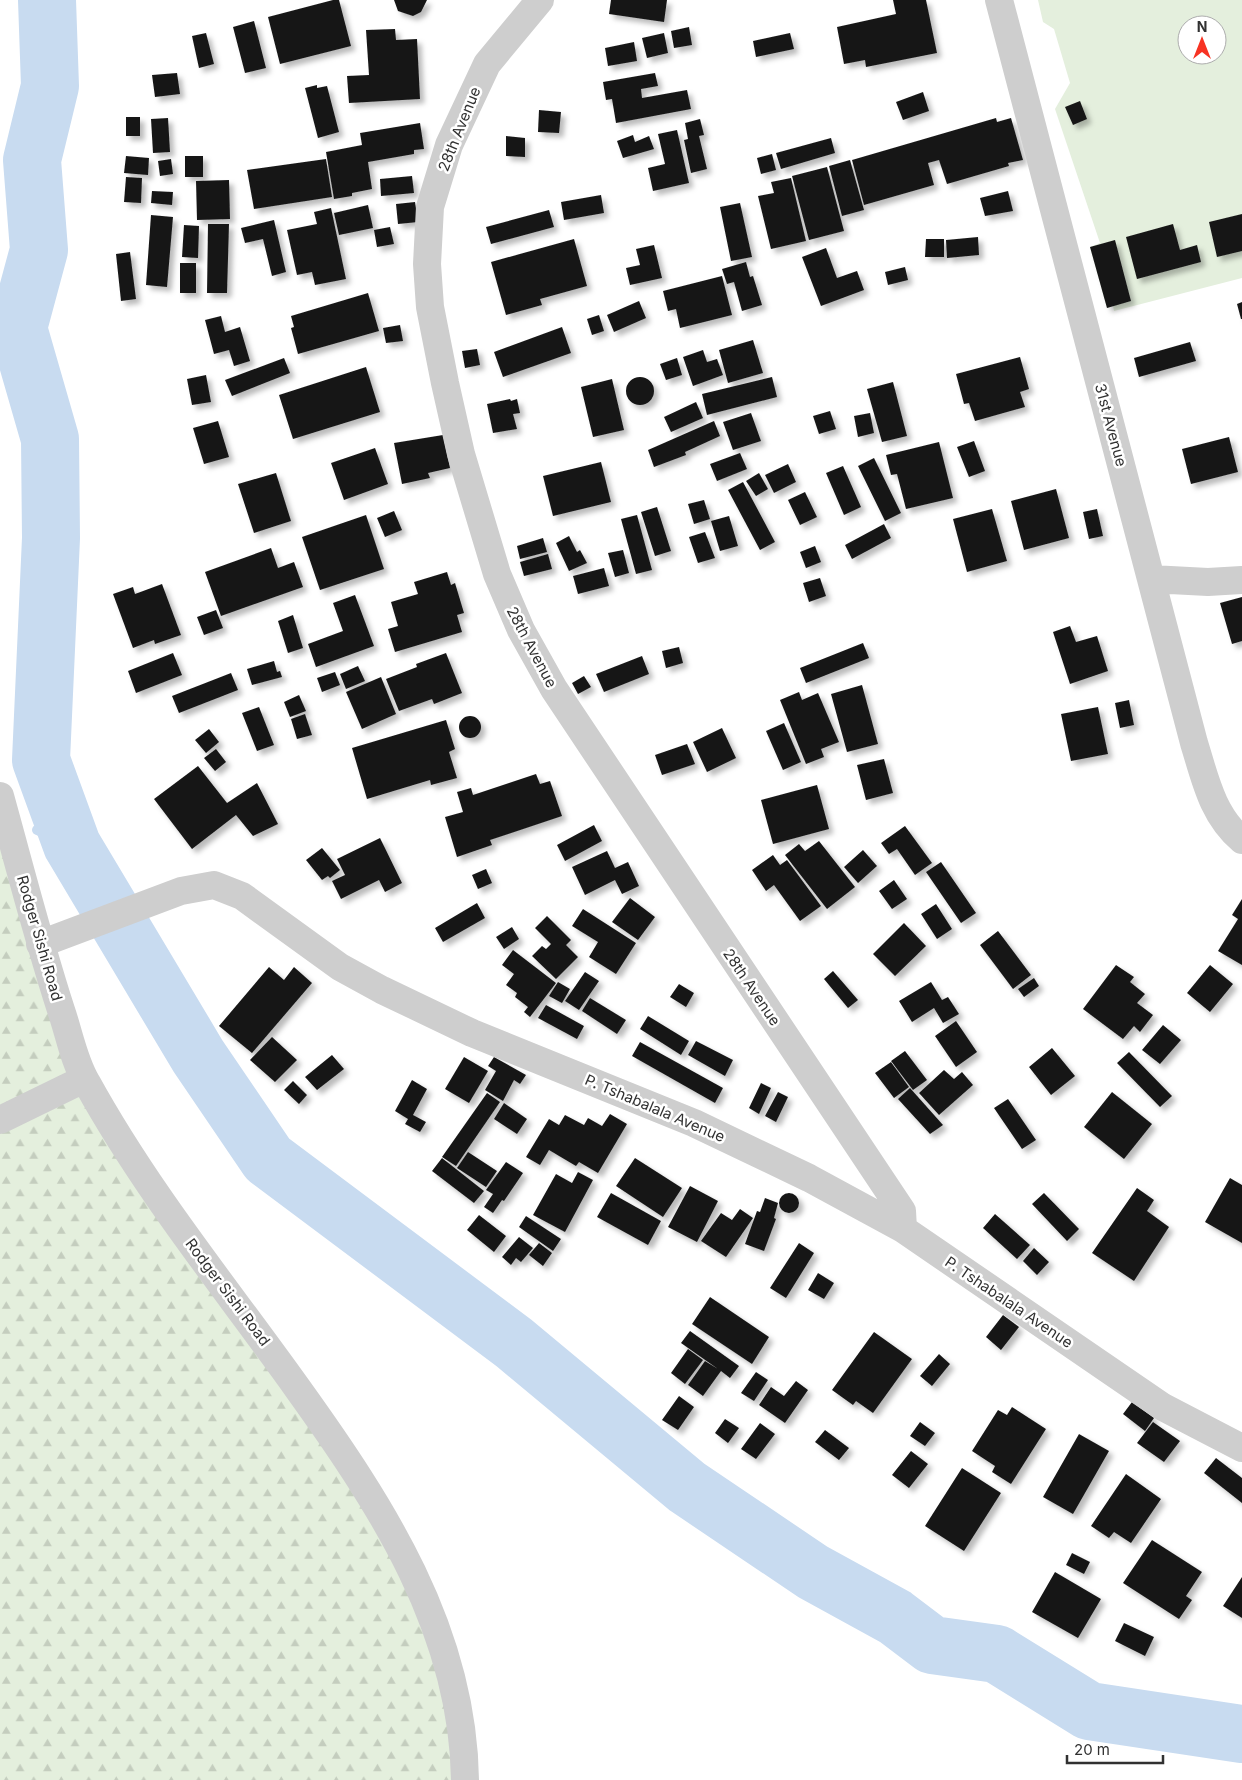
<svg xmlns="http://www.w3.org/2000/svg" width="1242" height="1780" font-family="Inter,sans-serif">
	<style>
		.green { fill: #e4efdd; fill-rule: evenodd }
		.forest { fill: url(#forest-firs) }
		.lines { fill: none; stroke-linecap: round; stroke-linejoin: round }
		.stream { stroke: #c8dbf0; stroke-width: 10 }
		.river { stroke: #c8dbf0; stroke-width: 58 }
		.building { fill: #181818; filter: url(#shadow) }
		.minor { stroke: #cecece; stroke-width: 28 }
		.labels { text-anchor: middle; dominant-baseline: central; stroke-width: 5; stroke-linejoin: round; paint-order: stroke }
		.street-label { font-size: 15px; fill: #313131; stroke: #fff }
	</style>
	<defs>
		<pattern id="forest-firs" width="22" height="20" patternUnits="userSpaceOnUse" patternTransform="scale(1.25)"><rect width="22" height="20" fill="#e4efdd"/><path d="M5 1l3.5 6h-7zM16 11l3.5 6h-7z" fill="#c4cdbe"/></pattern>
		<filter id="shadow"><feDropShadow dx="4.5" dy="4.5" stdDeviation="2.5" flood-color="#0004"/></filter>
	</defs>
	<rect width="100%" height="100%" fill="#fff"/>
	<path class="green" d="M 1038,0 L 1242,0 L 1242,278 L 1114,311 L 1113,306 L 1107,308 L 1090,247 L 1100,243 L 1055,109 L 1070,83 L 1054,29 L 1043,22 ZM 1187,25 L 1217,25 L 1217,55 L 1187,55 Z"/>
	<path class="forest" d="M 0,804 L 79,1076 L 296,1387 L 426,1615 L 459,1780 L 0,1780 Z"/>
	<g class="lines">
		<path class="stream" d="M 37,830 L 72,845"/>
		<path class="river" d="M 47,0 L 50,86 L 32,160 L 39,250 L 18,328 L 50,439 L 51,538 L 41,760 L 72,845 L 198,1056 L 268,1159 L 514,1343 L 687,1487 L 813,1572 L 895,1617 L 932,1645 L 997,1654 L 1089,1711 L 1242,1734"/>
	</g>
	<path class="building" d="M 333,0 L 339,0 L 351,46 L 280,64 L 268,17 Z
		M 394,0 L 427,0 L 421,12 L 413,16 L 398,11 Z
		M 611,0 L 667,0 L 664,22 L 609,14 Z
		M 893,0 L 926,0 L 937,53 L 866,67 L 865,60 L 844,64 L 837,27 L 896,14 Z
		M 254,21 L 266,68 L 245,73 L 233,27 Z
		M 689,27 L 692,45 L 674,48 L 671,31 Z
		M 395,29 L 396,40 L 417,39 L 420,99 L 349,103 L 347,76 L 369,75 L 366,30 Z
		M 206,33 L 214,64 L 199,68 L 192,36 Z
		M 664,33 L 668,53 L 647,58 L 642,38 Z
		M 790,33 L 794,49 L 756,57 L 753,41 Z
		M 634,42 L 637,61 L 608,66 L 605,48 Z
		M 177,73 L 180,94 L 155,97 L 152,75 Z
		M 655,73 L 658,86 L 641,89 L 642,98 L 687,90 L 691,109 L 616,123 L 612,99 L 606,100 L 603,82 Z
		M 317,85 L 317,88 L 327,86 L 339,132 L 318,138 L 305,88 Z
		M 923,92 L 929,111 L 903,120 L 896,102 Z
		M 1080,101 L 1087,119 L 1073,125 L 1065,107 Z
		M 539,110 L 561,112 L 559,133 L 538,132 Z
		M 126,117 L 140,117 L 140,136 L 126,136 Z
		M 168,118 L 170,152 L 153,153 L 151,119 Z
		M 996,118 L 997,122 L 1011,118 L 1023,160 L 1008,163 L 1009,166 L 947,184 L 939,160 L 928,163 L 934,185 L 864,205 L 852,160 Z
		M 700,119 L 704,135 L 699,136 L 707,169 L 691,173 L 684,140 L 688,139 L 685,123 Z
		M 420,123 L 424,149 L 414,150 L 414,154 L 368,162 L 372,189 L 352,193 L 352,196 L 334,199 L 326,152 L 362,145 L 360,133 Z
		M 677,130 L 689,183 L 653,191 L 648,168 L 665,164 L 658,134 Z
		M 633,135 L 635,142 L 649,136 L 654,149 L 623,158 L 617,141 Z
		M 506,136 L 525,138 L 525,157 L 506,156 Z
		M 831,138 L 835,153 L 781,169 L 776,153 Z
		M 772,154 L 776,170 L 761,174 L 757,158 Z
		M 126,156 L 149,158 L 148,175 L 124,173 Z
		M 185,156 L 203,156 L 203,177 L 185,177 Z
		M 171,159 L 173,174 L 160,176 L 158,161 Z
		M 326,159 L 332,197 L 254,209 L 247,170 Z
		M 850,160 L 864,210 L 842,216 L 829,166 Z
		M 827,167 L 844,231 L 809,240 L 792,176 Z
		M 412,176 L 414,193 L 381,196 L 380,179 Z
		M 126,177 L 142,178 L 141,203 L 124,202 Z
		M 791,178 L 806,241 L 771,249 L 758,196 L 774,193 L 771,182 Z
		M 229,180 L 230,219 L 197,220 L 196,181 Z
		M 152,191 L 173,192 L 172,205 L 151,203 Z
		M 1008,191 L 1013,211 L 985,216 L 980,198 Z
		M 601,195 L 604,213 L 564,220 L 561,202 Z
		M 415,202 L 418,222 L 398,224 L 396,204 Z
		M 740,203 L 752,257 L 731,261 L 720,207 Z
		M 368,205 L 373,228 L 339,235 L 334,213 Z
		M 331,208 L 346,279 L 315,285 L 312,272 L 297,275 L 287,230 L 317,224 L 314,212 Z
		M 549,210 L 554,227 L 491,244 L 486,227 Z
		M 1242,214 L 1242,251 L 1217,257 L 1209,222 Z
		M 151,215 L 173,217 L 167,287 L 146,285 Z
		M 274,220 L 286,272 L 272,276 L 263,239 L 245,243 L 241,228 Z
		M 208,224 L 229,224 L 227,293 L 207,293 Z
		M 1173,224 L 1180,250 L 1197,245 L 1201,262 L 1137,279 L 1126,237 Z
		M 184,225 L 199,226 L 198,258 L 182,257 Z
		M 390,227 L 394,244 L 377,247 L 374,230 Z
		M 978,237 L 979,255 L 947,258 L 946,240 Z
		M 574,239 L 587,286 L 540,299 L 542,305 L 506,315 L 491,262 Z
		M 926,239 L 944,239 L 944,257 L 925,257 Z
		M 1115,240 L 1131,301 L 1107,308 L 1090,247 Z
		M 654,245 L 662,278 L 630,285 L 626,268 L 640,265 L 636,249 Z
		M 826,248 L 837,278 L 857,271 L 864,290 L 821,306 L 802,257 Z
		M 130,252 L 136,299 L 121,301 L 116,254 Z
		M 746,262 L 750,277 L 753,276 L 762,305 L 742,311 L 734,282 L 727,284 L 722,269 Z
		M 180,263 L 196,263 L 196,293 L 180,293 Z
		M 905,267 L 908,280 L 888,285 L 885,272 Z
		M 722,276 L 732,315 L 680,328 L 676,309 L 668,311 L 663,291 Z
		M 368,293 L 379,331 L 298,354 L 291,328 L 294,327 L 291,316 Z
		M 639,301 L 646,318 L 614,332 L 607,315 Z
		M 1242,302 L 1242,319 L 1241,319 L 1237,304 Z
		M 599,315 L 604,331 L 592,335 L 587,319 Z
		M 221,316 L 225,332 L 240,327 L 250,361 L 234,366 L 229,350 L 214,354 L 205,320 Z
		M 400,325 L 403,341 L 386,343 L 383,328 Z
		M 562,327 L 571,353 L 503,377 L 494,352 Z
		M 753,340 L 763,373 L 728,383 L 719,350 Z
		M 1190,342 L 1196,361 L 1139,377 L 1134,358 Z
		M 477,349 L 480,365 L 465,368 L 462,351 Z
		M 703,350 L 707,362 L 717,359 L 723,375 L 693,386 L 683,357 Z
		M 1020,357 L 1029,389 L 1020,392 L 1025,407 L 975,421 L 969,403 L 964,404 L 956,374 Z
		M 284,358 L 290,373 L 232,396 L 225,380 Z
		M 677,358 L 682,375 L 666,380 L 660,364 Z
		M 366,367 L 380,412 L 293,439 L 279,395 Z
		M 206,375 L 211,402 L 192,405 L 187,379 Z
		M626 391a14 14 0 1 1 28 0a14 14 0 1 1-28 0Z
		M 772,377 L 777,397 L 707,415 L 702,394 Z
		M 612,379 L 624,430 L 593,437 L 581,387 Z
		M 893,382 L 907,436 L 882,442 L 867,389 Z
		M 510,399 L 511,401 L 517,399 L 520,413 L 513,414 L 517,429 L 493,433 L 487,404 Z
		M 696,402 L 703,418 L 671,432 L 664,417 Z
		M 830,411 L 836,429 L 819,434 L 813,416 Z
		M 751,413 L 761,441 L 733,450 L 723,422 Z
		M 870,413 L 874,433 L 858,437 L 854,416 Z
		M 218,421 L 229,457 L 204,464 L 193,428 Z
		M 714,421 L 720,436 L 685,452 L 686,455 L 654,467 L 648,450 Z
		M 443,435 L 450,468 L 428,473 L 430,478 L 402,484 L 394,443 Z
		M 1229,437 L 1238,472 L 1191,484 L 1182,449 Z
		M 974,441 L 985,471 L 969,477 L 957,447 Z
		M 939,442 L 953,498 L 906,509 L 897,474 L 891,475 L 886,455 Z
		M 375,448 L 388,484 L 344,500 L 331,463 Z
		M 740,453 L 747,469 L 717,481 L 710,464 Z
		M 874,458 L 901,513 L 885,521 L 858,466 Z
		M 601,462 L 611,502 L 553,516 L 543,476 Z
		M 788,464 L 796,482 L 774,493 L 765,475 Z
		M 843,466 L 861,507 L 844,515 L 826,473 Z
		M 276,473 L 291,521 L 254,533 L 238,484 Z
		M 759,473 L 768,489 L 756,496 L 746,481 Z
		M 743,482 L 775,542 L 760,550 L 728,490 Z
		M 1056,489 L 1069,538 L 1024,550 L 1011,501 Z
		M 805,492 L 817,517 L 800,525 L 788,500 Z
		M 704,500 L 710,519 L 694,524 L 688,504 Z
		M 657,507 L 671,551 L 655,556 L 641,512 Z
		M 992,509 L 1007,561 L 967,572 L 953,519 Z
		M 1097,509 L 1103,536 L 1089,539 L 1083,512 Z
		M 394,511 L 402,530 L 385,537 L 377,518 Z
		M 366,515 L 384,569 L 320,590 L 302,537 Z
		M 637,515 L 652,570 L 636,574 L 621,519 Z
		M 729,516 L 738,546 L 720,551 L 711,521 Z
		M 884,524 L 891,538 L 852,559 L 845,545 Z
		M 705,532 L 715,558 L 698,563 L 689,537 Z
		M 569,536 L 577,552 L 580,550 L 587,563 L 569,571 L 556,543 Z
		M 543,538 L 547,552 L 520,559 L 517,546 Z
		M 815,546 L 821,562 L 806,568 L 800,552 Z
		M 271,548 L 278,568 L 294,562 L 303,587 L 221,616 L 205,572 Z
		M 623,550 L 629,573 L 615,577 L 608,553 Z
		M 548,554 L 552,569 L 524,576 L 520,562 Z
		M 604,568 L 609,586 L 578,594 L 573,576 Z
		M 447,572 L 451,585 L 455,583 L 464,613 L 457,615 L 462,632 L 395,652 L 388,629 L 398,626 L 391,602 L 418,594 L 414,582 Z
		M 820,578 L 826,596 L 809,602 L 803,583 Z
		M 162,584 L 181,635 L 155,644 L 154,640 L 133,648 L 113,594 L 133,587 L 135,594 Z
		M 355,595 L 374,646 L 316,667 L 308,644 L 343,631 L 333,603 Z
		M 1242,597 L 1242,641 L 1232,644 L 1220,603 Z
		M 216,610 L 223,628 L 204,635 L 197,617 Z
		M 293,615 L 303,648 L 288,653 L 278,621 Z
		M 1070,626 L 1076,642 L 1097,636 L 1108,671 L 1070,684 L 1053,632 Z
		M 863,643 L 869,658 L 806,683 L 800,668 Z
		M 679,647 L 683,663 L 666,668 L 662,651 Z
		M 173,653 L 182,675 L 136,693 L 128,671 Z
		M 446,653 L 462,693 L 434,704 L 432,699 L 399,711 L 386,679 L 417,667 L 416,664 Z
		M 642,656 L 649,674 L 604,692 L 596,674 Z
		M 274,661 L 277,672 L 280,671 L 282,677 L 252,685 L 247,669 Z
		M 358,666 L 365,681 L 346,689 L 340,674 Z
		M 335,672 L 340,685 L 322,692 L 317,678 Z
		M 231,673 L 238,690 L 179,713 L 172,696 Z
		M 584,676 L 591,687 L 578,694 L 572,683 Z
		M 381,677 L 396,714 L 362,729 L 346,692 Z
		M 862,685 L 878,744 L 847,752 L 831,694 Z
		M 799,692 L 802,700 L 818,693 L 839,742 L 821,749 L 824,757 L 806,764 L 780,700 Z
		M 299,695 L 306,711 L 290,717 L 284,702 Z
		M 1129,700 L 1134,725 L 1120,728 L 1115,703 Z
		M 259,707 L 274,745 L 257,751 L 242,713 Z
		M 1098,707 L 1108,754 L 1071,761 L 1061,714 Z
		M 305,714 L 312,735 L 297,739 L 291,719 Z
		M459 727a11 11 0 1 1 22 0a11 11 0 1 1-22 0Z
		M 446,720 L 455,749 L 449,752 L 457,778 L 431,785 L 430,780 L 367,799 L 352,748 Z
		M 784,723 L 801,762 L 783,770 L 766,731 Z
		M 722,728 L 736,758 L 707,772 L 693,742 Z
		M 209,729 L 219,742 L 206,753 L 195,740 Z
		M 687,744 L 695,764 L 662,775 L 655,755 Z
		M 216,749 L 226,762 L 215,771 L 204,758 Z
		M 884,759 L 893,793 L 866,800 L 857,765 Z
		M 198,766 L 227,803 L 257,783 L 278,824 L 253,836 L 236,815 L 192,849 L 154,799 Z
		M 536,774 L 540,784 L 550,781 L 562,816 L 490,840 L 492,845 L 457,857 L 445,817 L 463,812 L 457,792 L 471,788 L 473,795 Z
		M 817,785 L 829,829 L 773,844 L 761,800 Z
		M 594,825 L 602,841 L 565,861 L 557,845 Z
		M 905,826 L 932,863 L 915,875 L 897,849 L 889,854 L 881,843 Z
		M 380,838 L 402,883 L 385,892 L 379,880 L 341,899 L 332,881 L 345,875 L 337,859 Z
		M 819,841 L 855,887 L 827,909 L 785,855 L 799,844 L 805,851 Z
		M 322,848 L 340,870 L 330,878 L 328,876 L 322,880 L 306,860 Z
		M 863,850 L 877,866 L 858,883 L 844,867 Z
		M 607,851 L 615,868 L 628,862 L 639,886 L 622,894 L 615,880 L 585,895 L 572,867 Z
		M 773,855 L 780,865 L 787,860 L 821,906 L 800,921 L 774,885 L 766,891 L 752,870 Z
		M 941,862 L 976,913 L 961,923 L 926,872 Z
		M 486,869 L 492,883 L 478,889 L 472,875 Z
		M 894,880 L 907,899 L 892,909 L 879,891 Z
		M 630,898 L 655,917 L 638,940 L 612,922 Z
		M 1242,899 L 1242,965 L 1218,951 L 1238,919 L 1232,915 Z
		M 477,903 L 485,918 L 443,942 L 435,928 Z
		M 936,904 L 952,929 L 937,939 L 921,914 Z
		M 583,909 L 636,943 L 616,974 L 589,957 L 598,942 L 572,926 Z
		M 547,916 L 571,940 L 566,945 L 578,957 L 556,979 L 532,956 L 542,946 L 546,949 L 551,944 L 535,928 Z
		M 904,923 L 926,946 L 895,976 L 873,954 Z
		M 512,927 L 519,939 L 504,949 L 496,937 Z
		M 998,931 L 1031,975 L 1013,989 L 980,945 Z
		M 513,950 L 556,983 L 530,1017 L 524,1012 L 528,1007 L 515,997 L 517,993 L 506,985 L 514,974 L 502,965 Z
		M 1116,965 L 1134,977 L 1130,982 L 1145,994 L 1137,1003 L 1153,1015 L 1140,1032 L 1134,1026 L 1123,1039 L 1083,1009 Z
		M 1210,965 L 1233,984 L 1210,1012 L 1187,993 Z
		M 269,967 L 284,980 L 294,967 L 312,983 L 252,1053 L 219,1026 Z
		M 833,971 L 858,1000 L 848,1008 L 824,979 Z
		M 585,972 L 599,981 L 579,1010 L 565,1001 Z
		M 1034,978 L 1039,986 L 1024,997 L 1018,989 Z
		M 558,982 L 570,989 L 562,1003 L 549,996 Z
		M 931,982 L 942,1000 L 948,997 L 959,1014 L 943,1023 L 934,1008 L 912,1022 L 899,1001 Z
		M 679,984 L 694,993 L 686,1007 L 670,997 Z
		M 590,998 L 626,1020 L 617,1034 L 582,1011 Z
		M 546,1005 L 584,1026 L 577,1039 L 538,1018 Z
		M 648,1016 L 689,1041 L 681,1055 L 640,1029 Z
		M 956,1021 L 977,1052 L 956,1067 L 935,1036 Z
		M 1163,1025 L 1181,1040 L 1160,1064 L 1142,1050 Z
		M 272,1037 L 297,1060 L 275,1082 L 250,1060 Z
		M 696,1041 L 733,1060 L 725,1076 L 688,1055 Z
		M 640,1042 L 723,1088 L 715,1103 L 632,1056 Z
		M 1052,1048 L 1075,1076 L 1051,1095 L 1029,1067 Z
		M 905,1051 L 927,1080 L 913,1090 L 891,1061 Z
		M 1129,1052 L 1172,1096 L 1160,1107 L 1117,1063 Z
		M 332,1055 L 344,1069 L 317,1090 L 305,1077 Z
		M 464,1057 L 488,1071 L 469,1103 L 445,1089 Z
		M 494,1057 L 526,1075 L 520,1084 L 514,1080 L 503,1101 L 485,1090 L 496,1071 L 488,1066 Z
		M 891,1062 L 909,1087 L 894,1098 L 875,1073 Z
		M 944,1070 L 954,1079 L 962,1072 L 973,1085 L 939,1115 L 919,1093 Z
		M 412,1080 L 427,1089 L 413,1115 L 426,1122 L 420,1132 L 405,1124 L 408,1119 L 395,1111 Z
		M 293,1081 L 307,1095 L 299,1104 L 284,1090 Z
		M 761,1083 L 771,1088 L 759,1114 L 749,1108 Z
		M 910,1088 L 943,1125 L 930,1134 L 898,1099 Z
		M 778,1092 L 788,1097 L 776,1122 L 765,1116 Z
		M 1112,1092 L 1152,1124 L 1124,1159 L 1084,1127 Z
		M 487,1093 L 500,1102 L 456,1166 L 442,1157 Z
		M 1008,1099 L 1036,1140 L 1022,1149 L 994,1108 Z
		M 504,1103 L 527,1119 L 517,1134 L 494,1119 Z
		M 610,1114 L 627,1124 L 598,1173 L 579,1162 L 576,1166 L 549,1150 L 540,1165 L 526,1157 L 549,1119 L 559,1125 L 565,1115 L 584,1125 L 588,1118 L 602,1126 Z
		M 468,1152 L 497,1171 L 486,1187 L 457,1168 Z
		M 442,1158 L 484,1191 L 474,1203 L 432,1171 Z
		M 635,1158 L 682,1188 L 663,1217 L 616,1186 Z
		M 506,1162 L 523,1173 L 504,1201 L 502,1200 L 493,1213 L 484,1207 L 493,1194 L 486,1190 Z
		M 578,1172 L 593,1180 L 565,1232 L 533,1215 L 556,1174 L 572,1183 Z
		M 1230,1178 L 1242,1185 L 1242,1243 L 1205,1222 Z
		M 690,1186 L 718,1201 L 697,1242 L 668,1227 Z
		M 1137,1188 L 1154,1200 L 1147,1211 L 1169,1227 L 1134,1281 L 1092,1253 Z
		M779 1203a10 10 0 1 1 20 0a10 10 0 1 1-20 0Z
		M 611,1193 L 661,1221 L 648,1245 L 597,1217 Z
		M 1044,1193 L 1079,1229 L 1067,1241 L 1032,1204 Z
		M 765,1198 L 778,1203 L 774,1218 L 776,1219 L 764,1251 L 745,1244 L 757,1211 L 760,1212 Z
		M 740,1209 L 753,1218 L 726,1257 L 701,1241 L 721,1213 L 732,1220 Z
		M 995,1214 L 1030,1245 L 1017,1259 L 983,1228 Z
		M 479,1215 L 506,1236 L 494,1252 L 467,1230 Z
		M 526,1216 L 561,1239 L 553,1251 L 519,1227 Z
		M 519,1237 L 533,1248 L 521,1262 L 516,1258 L 511,1265 L 502,1257 Z
		M 539,1243 L 552,1253 L 543,1266 L 529,1255 Z
		M 799,1243 L 814,1253 L 786,1298 L 770,1288 Z
		M 1034,1248 L 1049,1262 L 1037,1275 L 1023,1261 Z
		M 818,1273 L 834,1283 L 824,1299 L 808,1290 Z
		M 710,1297 L 769,1337 L 752,1364 L 692,1324 Z
		M 1003,1315 L 1019,1327 L 1001,1350 L 986,1337 Z
		M 690,1331 L 739,1366 L 730,1378 L 721,1371 L 703,1396 L 688,1385 L 705,1361 L 718,1369 L 681,1343 Z
		M 874,1332 L 912,1359 L 873,1413 L 856,1401 L 853,1405 L 832,1390 Z
		M 688,1349 L 703,1360 L 685,1384 L 671,1373 Z
		M 939,1354 L 950,1364 L 932,1386 L 920,1376 Z
		M 756,1372 L 768,1380 L 754,1401 L 741,1393 Z
		M 796,1381 L 808,1390 L 785,1423 L 759,1405 L 771,1387 L 784,1396 Z
		M 679,1396 L 694,1407 L 678,1430 L 662,1420 Z
		M 1132,1402 L 1154,1418 L 1145,1431 L 1123,1414 Z
		M 1012,1407 L 1046,1429 L 1011,1484 L 992,1472 L 995,1466 L 972,1451 L 998,1410 L 1007,1415 Z
		M 725,1419 L 739,1428 L 728,1443 L 715,1433 Z
		M 920,1422 L 935,1433 L 925,1446 L 910,1436 Z
		M 1153,1422 L 1180,1441 L 1164,1462 L 1137,1443 Z
		M 760,1423 L 775,1434 L 756,1459 L 741,1449 Z
		M 825,1430 L 849,1448 L 839,1460 L 815,1442 Z
		M 1079,1434 L 1109,1451 L 1073,1514 L 1043,1497 Z
		M 911,1451 L 928,1464 L 909,1488 L 892,1475 Z
		M 1216,1458 L 1242,1478 L 1242,1503 L 1204,1473 Z
		M 962,1468 L 1001,1493 L 964,1551 L 925,1526 Z
		M 1126,1474 L 1161,1499 L 1131,1543 L 1114,1532 L 1109,1538 L 1091,1526 Z
		M 1152,1540 L 1202,1572 L 1186,1596 L 1192,1600 L 1179,1619 L 1123,1583 Z
		M 1072,1553 L 1090,1562 L 1084,1574 L 1066,1565 Z
		M 1055,1572 L 1101,1599 L 1078,1638 L 1032,1612 Z
		M 1242,1577 L 1242,1618 L 1223,1606 Z
		M 1124,1623 L 1154,1637 L 1145,1656 L 1115,1641 Z"/>
	<g class="lines">
		<path class="minor" d="M 540,0 L 487,64 L 449,145 L 430,207 L 427,264 L 430,307 L 445,383 L 461,454 L 497,574 L 521,630 L 554,689 L 902,1211 L 903,1229
			M 999,0 L 1194,743 C 1205,778 1212,815 1242,840
			M 1151,579 L 1208,582 L 1242,580
			M 0,796 C 20,868 38,939 61,1010 C 69,1033 74,1062 87,1083 C 147,1192 226,1288 298,1389 C 382,1506 463,1630 465,1780
			M 40,944 L 181,891 L 214,885 L 242,896 L 340,967 L 382,990 L 472,1033 L 694,1123 L 809,1178 L 903,1229 L 1163,1407 L 1242,1448
			M 0,1120 L 84,1079"/>
	</g>
	<g class="labels">
		<g class="street-label">
			<text transform="translate(459 129) rotate(-68)">28th Avenue</text>
			<text transform="translate(1111 425) rotate(75)">31st Avenue</text>
			<text transform="translate(532 647) rotate(62)">28th Avenue</text>
			<text transform="translate(40 938) rotate(74)">Rodger Sishi Road</text>
			<text transform="translate(752 987) rotate(56)">28th Avenue</text>
			<text transform="translate(655 1108) rotate(23)">P. Tshabalala Avenue</text>
			<text transform="translate(228 1292) rotate(53)">Rodger Sishi Road</text>
			<text transform="translate(1009 1302) rotate(34)">P. Tshabalala Avenue</text>
		</g>
	</g>
	<g transform="translate(1202 40)"><circle r="24" fill="#ffffff" stroke="#adadad"/>
	<path d="M0-4L9 19L0 12L-9 19Z" fill="#f73323"/>
	<text y="-8" font-size="14" font-weight="bold" text-anchor="middle" fill="#313131">N</text>
	</g>
	<path d="M1067 1755v8h96v-8" fill="none" stroke="#313131" stroke-width="2.5"/>
	<text x="1074" y="1755" font-size="15" fill="#313131" stroke="#ffffff" stroke-width="4" paint-order="stroke">20 m</text>
</svg>
